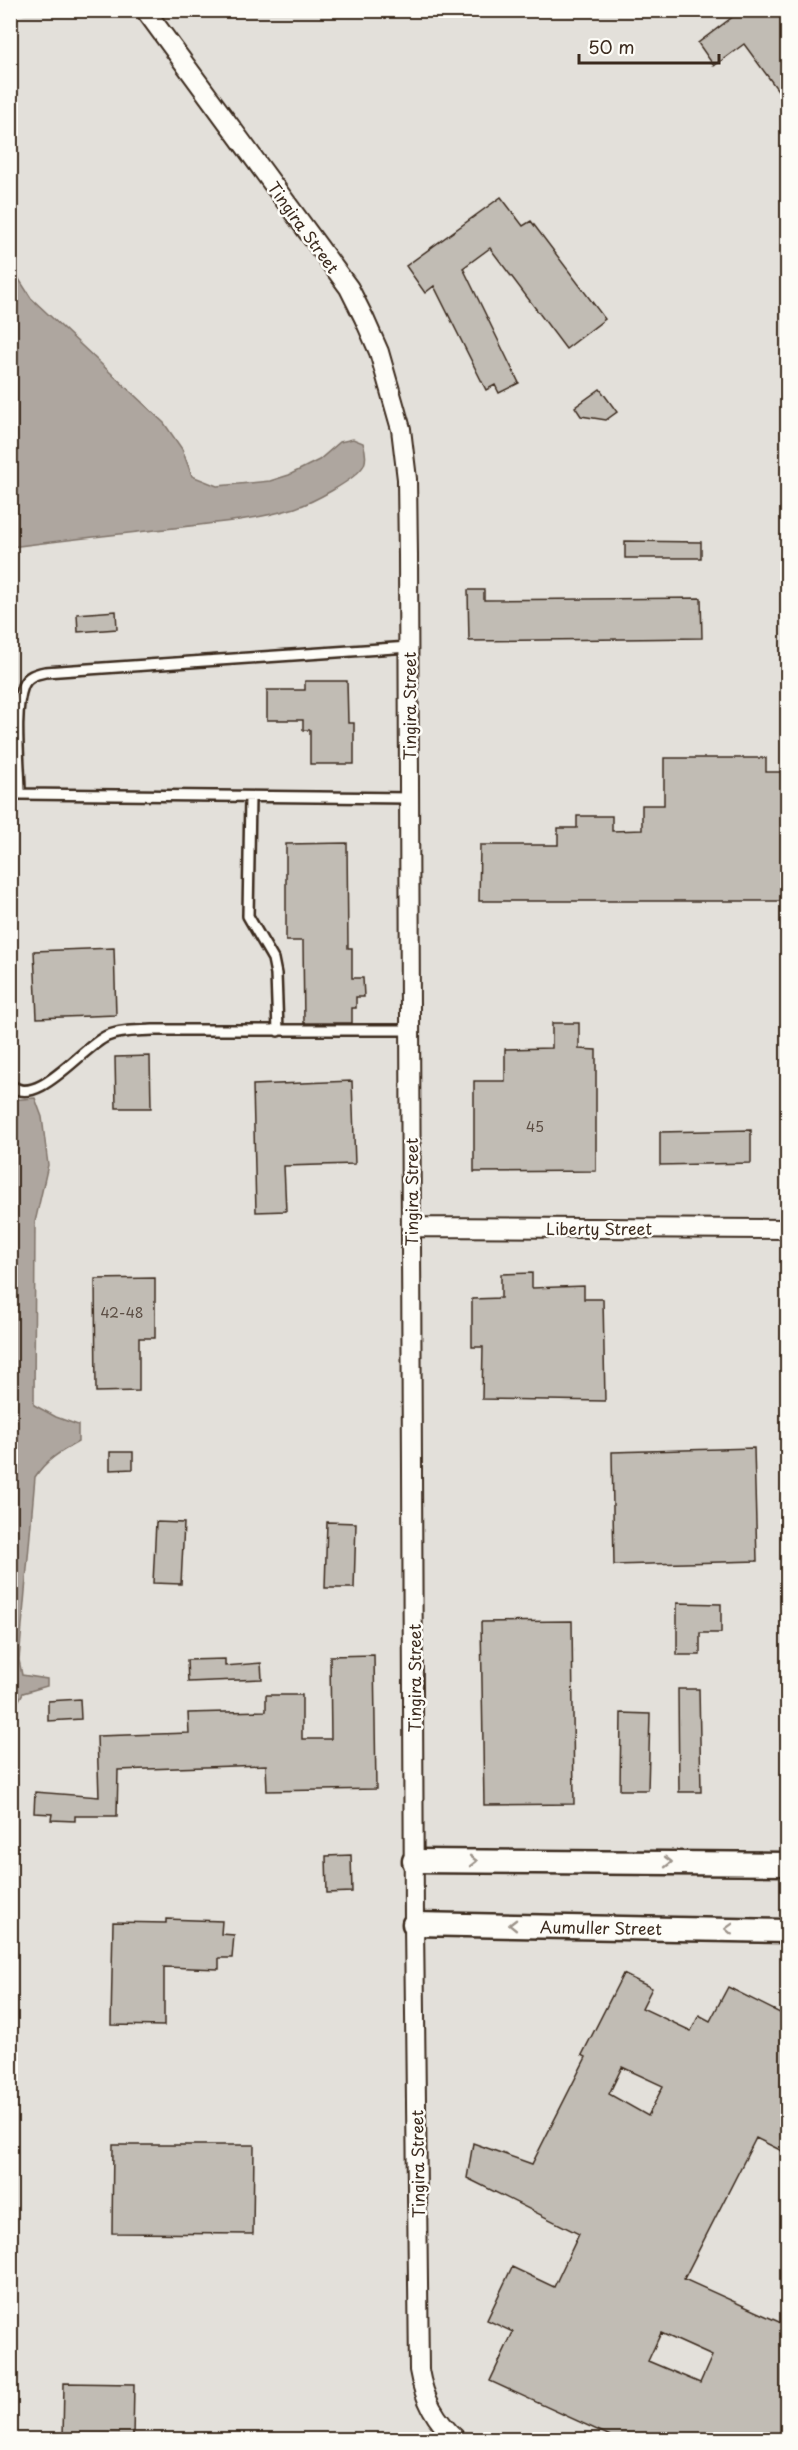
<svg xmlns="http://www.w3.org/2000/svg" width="798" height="2450" font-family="'Playpen Sans',sans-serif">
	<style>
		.built { fill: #e3e0da }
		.water { fill: #aea69f; stroke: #80746b; stroke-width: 1.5 }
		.building { fill: #c1bcb4; stroke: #3b2a1e; stroke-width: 1.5; fill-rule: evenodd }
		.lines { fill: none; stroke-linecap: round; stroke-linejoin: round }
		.service-casing { stroke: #3b2a1e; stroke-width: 14 }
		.minor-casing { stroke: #3b2a1e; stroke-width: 22 }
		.tertiary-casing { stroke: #3b2a1e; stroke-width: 27 }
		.service { stroke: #fdfcf7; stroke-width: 9 }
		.minor { stroke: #fdfcf7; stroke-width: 18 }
		.tertiary { stroke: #fdfcf7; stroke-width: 22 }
		.oneway { stroke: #9c938a }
		.labels { text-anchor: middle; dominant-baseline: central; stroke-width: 5; stroke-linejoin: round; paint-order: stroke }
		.number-label { font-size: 14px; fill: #5c4e44 }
		.street-label { font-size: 16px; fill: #3b2a1e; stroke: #fdfcf7 }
	</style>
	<rect width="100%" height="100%" fill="#f1efea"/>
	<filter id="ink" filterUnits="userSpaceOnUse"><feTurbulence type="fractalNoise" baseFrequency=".0167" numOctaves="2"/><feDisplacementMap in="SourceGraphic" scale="12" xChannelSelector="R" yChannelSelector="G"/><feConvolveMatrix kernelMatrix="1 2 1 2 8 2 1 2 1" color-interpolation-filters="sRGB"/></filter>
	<g filter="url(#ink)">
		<path class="built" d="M 30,11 L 787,11 L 787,2439 L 11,2439 L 11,1772 L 18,1702 L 23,1693 L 46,1679 L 22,1675 L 19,1660 L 35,1477 L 43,1465 L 58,1453 L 78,1442 L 78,1425 L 56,1417 L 34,1405 L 35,1222 L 48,1165 L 47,1145 L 42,1117 L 35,1098 L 11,1100 L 11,547 L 198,525 L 275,514 L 299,507 L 324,495 L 350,478 L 364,465 L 353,439 L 340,442 L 319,460 L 289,475 L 270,481 L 217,486 L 192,476 L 182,449 L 164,423 L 31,298 L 11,265 L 11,24 Z"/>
		<path class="water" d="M 10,265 L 31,298 L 164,423 L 182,449 L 192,476 L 217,486 L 270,481 L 289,475 L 319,460 L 340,442 L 353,439 L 363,443 C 365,449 367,458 364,465 C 356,480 311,503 295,508 C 256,520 214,523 174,528 C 119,534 65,540 11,547 Z
			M 35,1098 L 42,1117 L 48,1165 L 35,1222 L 34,1405 L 56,1417 L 78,1425 L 78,1442 C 60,1452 46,1460 35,1477 L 19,1660 L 22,1675 L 47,1679 L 47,1686 L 23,1693 L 18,1702 L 11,1772 L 10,1100 Z"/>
		<path class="building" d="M 742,10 L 788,10 L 788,104 L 744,44 L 714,66 L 698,43 Z
			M 501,197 L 523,226 L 531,221 L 605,319 L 566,349 L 490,248 L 463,268 L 519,383 L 499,393 L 495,385 L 486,390 L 434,286 L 425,293 L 406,266 Z
			M 600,389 L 617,412 L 606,420 L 581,416 L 575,407 Z
			M 625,541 L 701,542 L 701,558 L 625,558 Z
			M 468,590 L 484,590 L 484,600 L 701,598 L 702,638 L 469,641 Z
			M 116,611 L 117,629 L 78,632 L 77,614 Z
			M 305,681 L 347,681 L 348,723 L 354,723 L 354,764 L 310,764 L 310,730 L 303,730 L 303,720 L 267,720 L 267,690 L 305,690 Z
			M 664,758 L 766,758 L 766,772 L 788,772 L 788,901 L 479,901 L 480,845 L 558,845 L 558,828 L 577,828 L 577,816 L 612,816 L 612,831 L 642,830 L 642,805 L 664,805 Z
			M 347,843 L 348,948 L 352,948 L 352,978 L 363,978 L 364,997 L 356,997 L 356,1008 L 352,1008 L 352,1023 L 304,1023 L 303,941 L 286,941 L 286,844 Z
			M 114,948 L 116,1015 L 37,1018 L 34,951 Z
			M 552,1023 L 579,1023 L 579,1049 L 596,1050 L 596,1171 L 474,1172 L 474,1081 L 505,1081 L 505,1049 L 552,1048 Z
			M 150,1056 L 151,1108 L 116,1108 L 115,1057 Z
			M 352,1081 L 355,1164 L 284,1166 L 286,1211 L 256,1212 L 253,1085 Z
			M 751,1130 L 751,1163 L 660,1165 L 660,1132 Z
			M 532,1273 L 532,1288 L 584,1286 L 584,1299 L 603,1299 L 605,1401 L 482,1399 L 483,1347 L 472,1347 L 472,1299 L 501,1298 L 501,1274 Z
			M 155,1278 L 155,1338 L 139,1338 L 139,1391 L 96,1392 L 95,1279 Z
			M 754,1448 L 757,1561 L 614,1565 L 612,1452 Z
			M 110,1452 L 133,1452 L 133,1469 L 110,1470 Z
			M 156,1522 L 184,1523 L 181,1584 L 153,1583 Z
			M 327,1522 L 356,1523 L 354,1588 L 325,1588 Z
			M 677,1603 L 721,1604 L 721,1633 L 700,1633 L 700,1655 L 677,1655 Z
			M 572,1621 L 574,1804 L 484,1805 L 481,1622 Z
			M 374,1655 L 376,1789 L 267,1791 L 266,1765 L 118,1770 L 117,1816 L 75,1816 L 75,1821 L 51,1820 L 52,1814 L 34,1813 L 35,1792 L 99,1797 L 97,1736 L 189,1733 L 188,1713 L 266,1711 L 266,1695 L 302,1695 L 302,1739 L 331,1739 L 330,1656 Z
			M 225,1659 L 225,1666 L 261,1663 L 262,1679 L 188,1682 L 187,1660 Z
			M 678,1689 L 699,1689 L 701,1792 L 679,1792 Z
			M 80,1699 L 81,1719 L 48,1721 L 48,1701 Z
			M 621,1713 L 650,1714 L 648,1790 L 620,1790 Z
			M 351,1855 L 352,1892 L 327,1893 L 326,1856 Z
			M 166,1919 L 222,1921 L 221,1934 L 234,1935 L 232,1958 L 219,1958 L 219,1969 L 164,1967 L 164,2026 L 111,2025 L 113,1922 L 166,1923 Z
			M 623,1974 L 652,1988 L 642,2008 L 691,2031 L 699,2015 L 710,2021 L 728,1987 L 788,2017 L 788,2154 L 756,2138 L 684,2279 L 788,2326 L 788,2439 L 617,2439 L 490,2381 L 513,2332 L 487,2320 L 512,2267 L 554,2287 L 579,2234 L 467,2178 L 473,2143 L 532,2164 L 586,2057 L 582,2055 ZM 622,2067 L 663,2086 L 648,2116 L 609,2094 ZM 661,2333 L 712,2356 L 700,2383 L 648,2361 Z
			M 113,2145 L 254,2145 L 253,2234 L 112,2233 Z
			M 64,2383 L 134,2384 L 133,2439 L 63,2439 Z"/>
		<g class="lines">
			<g class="service-casing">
				<path id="service" d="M 409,647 L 45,672 C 36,674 27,676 23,686 C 13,712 20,766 20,794 L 410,798
					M 250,797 L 248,916 L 273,959 L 276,974 L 278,1031
					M 10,1084 C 35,1111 83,1046 107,1036 C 121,1030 138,1031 153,1030 L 411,1030"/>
			</g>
			<g class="minor-casing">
				<path id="minor" d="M 145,10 L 349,288 L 364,318 L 379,352 L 401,429 L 407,479 L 408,555 L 414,1924 L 419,2370 C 424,2399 435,2420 457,2440
					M 411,1227 L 788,1229"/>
			</g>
			<g class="tertiary-casing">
				<path id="tertiary" d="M 414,1861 L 788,1864
					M 414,1924 L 788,1931"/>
			</g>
			<use href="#service" class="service"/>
			<use href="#minor" class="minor"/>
			<use href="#tertiary" class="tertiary"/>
		</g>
		<defs><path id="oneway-chevron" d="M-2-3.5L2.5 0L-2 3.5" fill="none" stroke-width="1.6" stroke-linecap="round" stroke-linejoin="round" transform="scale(1.5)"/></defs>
		<g class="oneway">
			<use href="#oneway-chevron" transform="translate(473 1861)"/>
			<use href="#oneway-chevron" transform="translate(668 1862)"/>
			<use href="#oneway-chevron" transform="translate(513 1925) rotate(-179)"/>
			<use href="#oneway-chevron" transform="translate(729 1929) rotate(-178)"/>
		</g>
	</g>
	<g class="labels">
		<g class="number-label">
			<text x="535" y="1126">45</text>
			<text x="122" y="1312">42-48</text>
		</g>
		<g class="street-label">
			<text transform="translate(304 227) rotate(54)">Tingira Street</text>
			<text transform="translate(409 706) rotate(-90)">Tingira Street</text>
			<text transform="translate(411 1192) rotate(-90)">Tingira Street</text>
			<text x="599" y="1228">Liberty Street</text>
			<text transform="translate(414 1678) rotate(-90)">Tingira Street</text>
			<text transform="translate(601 1927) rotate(1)">Aumuller Street</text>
			<text transform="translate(417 2164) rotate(-91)">Tingira Street</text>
		</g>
	</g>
	<rect width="798" height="2450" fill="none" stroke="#fdfcf7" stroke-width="36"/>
	<rect x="18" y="18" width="762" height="2414" fill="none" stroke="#3b2a1e" stroke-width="2" filter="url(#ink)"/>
	<path d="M579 54v9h140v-9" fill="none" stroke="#3b2a1e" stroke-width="3"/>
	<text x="588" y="54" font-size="18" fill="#3b2a1e" stroke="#fdfcf7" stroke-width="4.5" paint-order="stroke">50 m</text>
</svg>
